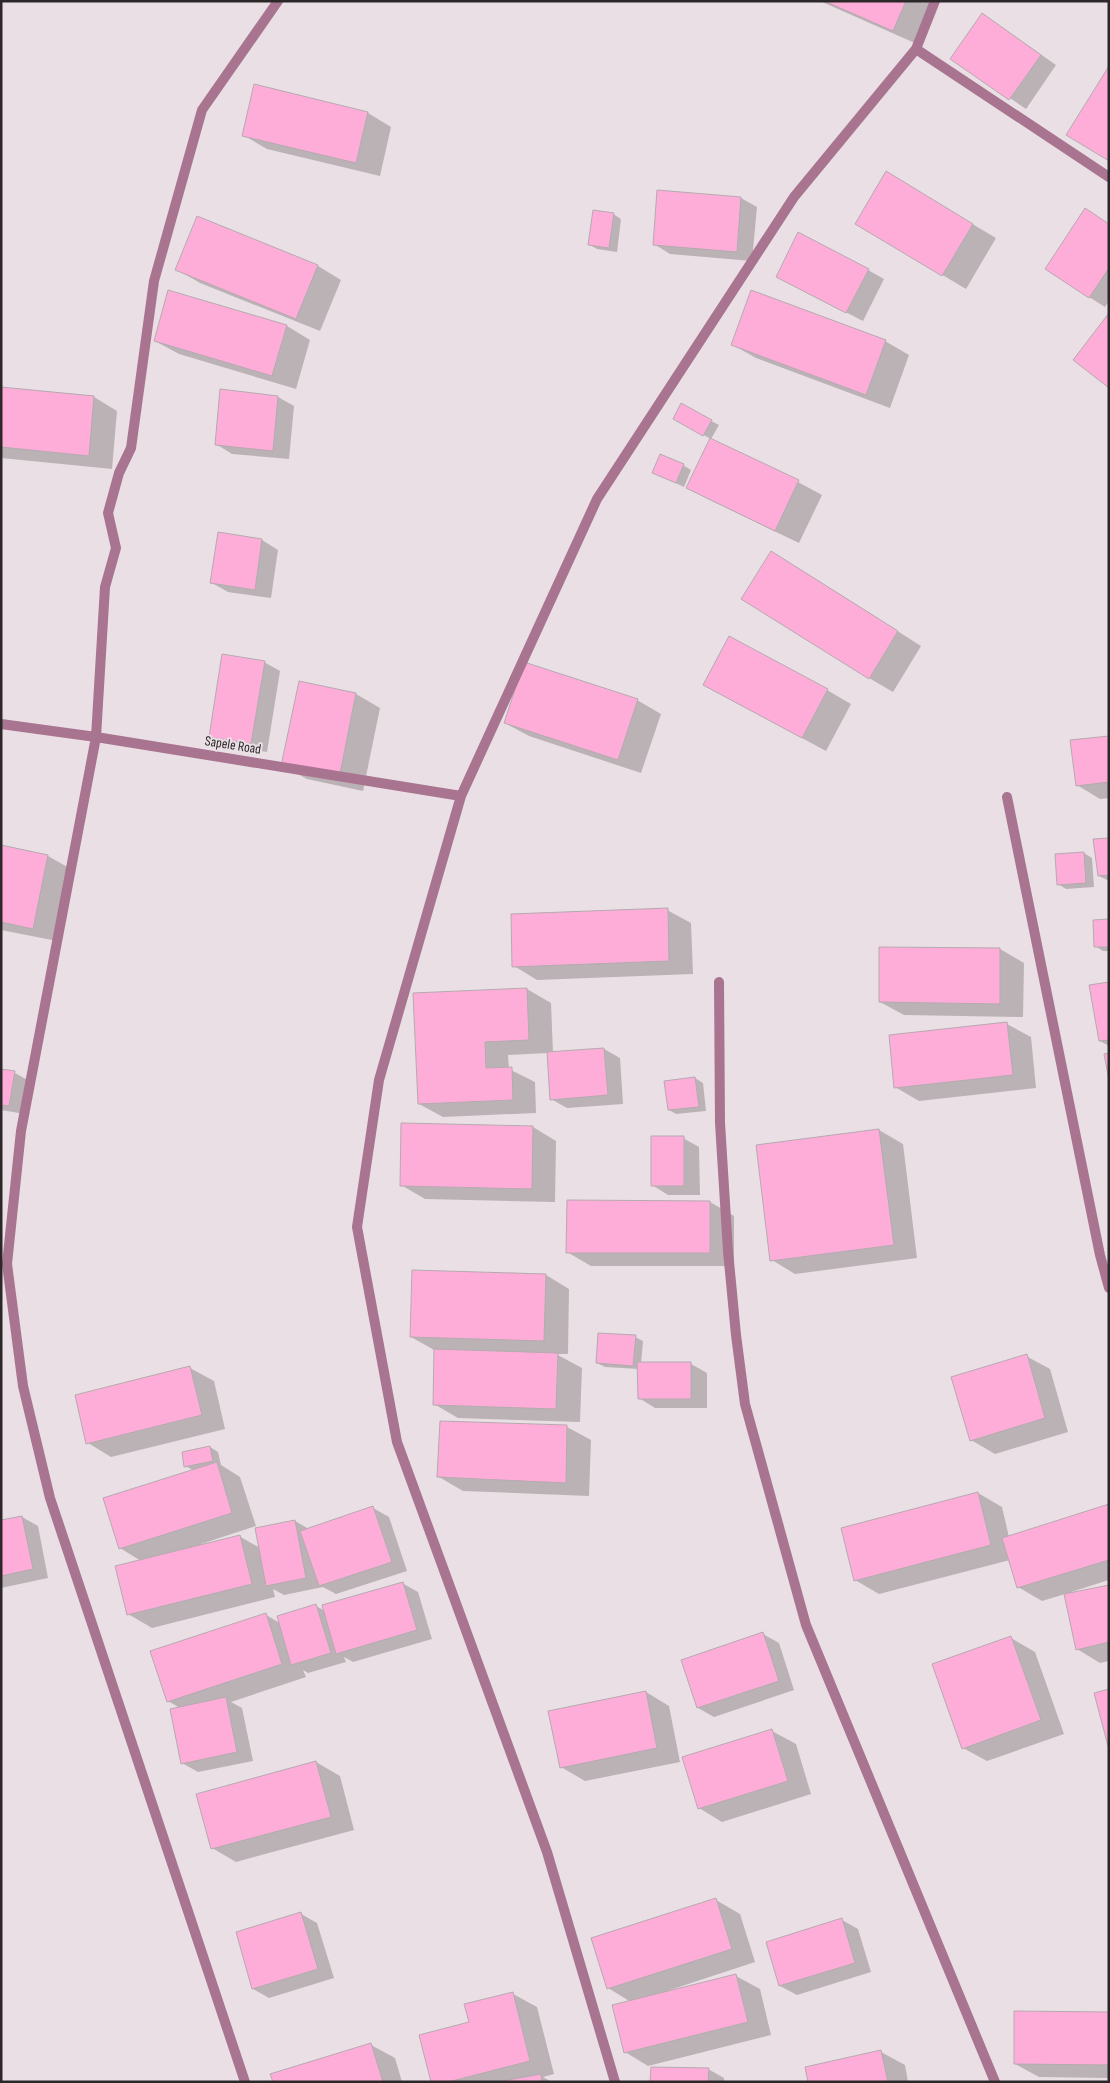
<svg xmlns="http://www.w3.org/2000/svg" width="1110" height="2083" font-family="'Sofia Sans Condensed',sans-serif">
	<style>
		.shadow { fill: #0003 }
		.building { fill: #feadd9; stroke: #b5aaaf }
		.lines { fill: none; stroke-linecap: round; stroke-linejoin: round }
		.street { stroke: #a87490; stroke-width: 10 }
		.labels { text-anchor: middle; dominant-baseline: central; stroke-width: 4; stroke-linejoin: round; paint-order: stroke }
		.street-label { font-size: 14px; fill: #2c282a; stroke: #eadfe4 }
	</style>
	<rect width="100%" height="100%" fill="#eadfe4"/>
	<path class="shadow" d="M 820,1 L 936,1 L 917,44 Z
		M 983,14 L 1056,65 L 1026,109 L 952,59 Z
		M 368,113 L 391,127 L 380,176 L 267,149 L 243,135 Z
		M 910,187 L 996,238 L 966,289 L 857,224 Z
		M 741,198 L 757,207 L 752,261 L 670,254 L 654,244 Z
		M 613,214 L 621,219 L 617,252 L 597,249 L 590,245 Z
		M 197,218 L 318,266 L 341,280 L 320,331 L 200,283 L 176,269 Z
		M 1109,224 L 1109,301 L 1105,307 L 1089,297 Z
		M 868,270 L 884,279 L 863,321 L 793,285 Z
		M 287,326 L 310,340 L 296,389 L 179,354 L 155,341 Z
		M 885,341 L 909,355 L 890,408 L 756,358 L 733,345 Z
		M 1,388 L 94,397 L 117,411 L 112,469 L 1,458 Z
		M 221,391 L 278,397 L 294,406 L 289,459 L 232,454 L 216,444 Z
		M 674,419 L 711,421 L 719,425 L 711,439 L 798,482 L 822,495 L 799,543 L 712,501 L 688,488 L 711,439 Z
		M 683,465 L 691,470 L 684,487 L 654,473 Z
		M 262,540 L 278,550 L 271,598 L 228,592 L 212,583 Z
		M 795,566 L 921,646 L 893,692 L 869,678 Z
		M 264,662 L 280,671 L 267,752 L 226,746 L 210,737 Z
		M 300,683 L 356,694 L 380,708 L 363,791 L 307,779 L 283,766 Z
		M 827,690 L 851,704 L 826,751 L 728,698 Z
		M 637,700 L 661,714 L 641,773 L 529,736 L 505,723 Z
		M 1109,737 L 1109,798 L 1100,799 L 1077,785 Z
		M 1109,839 L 1109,881 L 1099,876 Z
		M 1,846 L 48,856 L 71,869 L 57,941 L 1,930 Z
		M 1084,853 L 1092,858 L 1094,887 L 1066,889 L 1058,884 Z
		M 667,910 L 691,923 L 693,974 L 537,980 L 514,966 Z
		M 1109,920 L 1109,951 L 1103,951 L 1095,946 Z
		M 880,948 L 1000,949 L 1024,963 L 1023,1017 L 904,1015 L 880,1002 Z
		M 1109,983 L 1109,1046 L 1100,1041 Z
		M 527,989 L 551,1003 L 553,1053 L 604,1049 L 620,1058 L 623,1104 L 567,1108 L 551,1099 L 548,1053 L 508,1055 L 509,1069 L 535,1082 L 536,1113 L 443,1117 L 419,1104 Z
		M 1007,1024 L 1031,1037 L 1036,1088 L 919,1101 L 895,1087 Z
		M 1,1070 L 15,1073 L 31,1082 L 25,1114 L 1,1110 Z
		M 695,1078 L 703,1083 L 706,1111 L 676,1114 L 669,1110 L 666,1082 Z
		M 533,1127 L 556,1141 L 555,1202 L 425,1199 L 401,1185 Z
		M 879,1130 L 903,1144 L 917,1258 L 795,1274 L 772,1260 Z
		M 683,1138 L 699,1147 L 700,1195 L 668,1195 L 652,1185 Z
		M 710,1202 L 734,1216 L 734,1266 L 591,1266 L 567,1252 Z
		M 546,1275 L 569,1289 L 568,1354 L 556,1354 L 582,1368 L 580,1422 L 458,1418 L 434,1404 L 436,1351 L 411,1337 Z
		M 635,1337 L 643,1341 L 641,1364 L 691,1364 L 707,1373 L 707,1408 L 655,1408 L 639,1398 L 639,1369 L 605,1367 L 597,1363 Z
		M 1026,1356 L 1050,1369 L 1068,1432 L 995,1454 L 971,1440 Z
		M 190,1368 L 214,1381 L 225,1429 L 111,1457 L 88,1443 Z
		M 441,1422 L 567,1427 L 591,1440 L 589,1496 L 463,1491 L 439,1477 Z
		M 210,1447 L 218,1452 L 221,1465 L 240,1477 L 256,1526 L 201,1544 L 202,1546 L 239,1536 L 260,1548 L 295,1521 L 309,1529 L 373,1508 L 389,1517 L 407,1571 L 336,1594 L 323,1587 L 284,1595 L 273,1589 L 275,1597 L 152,1628 L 128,1614 L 141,1561 L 120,1548 L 193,1470 L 185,1466 Z
		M 978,1493 L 1002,1507 L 1009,1537 L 1109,1506 L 1109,1580 L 1071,1592 L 1071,1594 L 1109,1586 L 1109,1661 L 1100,1663 L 1077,1649 L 1065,1594 L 1042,1601 L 1018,1587 L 1010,1560 L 879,1594 L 855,1580 Z
		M 22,1517 L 38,1526 L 48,1578 L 1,1588 L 1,1521 Z
		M 402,1583 L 418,1592 L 432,1639 L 353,1662 L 344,1657 L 346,1662 L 308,1673 L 303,1670 L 306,1677 L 231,1702 L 242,1708 L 253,1761 L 198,1772 L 182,1763 L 180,1708 L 168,1701 L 266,1615 L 280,1623 L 316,1606 L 325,1611 Z
		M 763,1634 L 779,1643 L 794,1690 L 714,1717 L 698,1708 Z
		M 1011,1638 L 1035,1652 L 1064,1734 L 987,1761 L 963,1748 Z
		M 646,1692 L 669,1706 L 680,1762 L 585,1781 L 561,1767 Z
		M 772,1731 L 796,1744 L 811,1794 L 722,1822 L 699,1808 Z
		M 316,1762 L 340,1776 L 354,1830 L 236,1862 L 212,1848 Z
		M 716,1900 L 740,1914 L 755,1962 L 667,1991 L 667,1993 L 736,1976 L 760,1989 L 771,2035 L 648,2066 L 625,2052 L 631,2002 L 608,1988 Z
		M 301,1914 L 317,1923 L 334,1978 L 269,1998 L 253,1989 Z
		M 842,1920 L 858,1929 L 871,1972 L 797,1995 L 780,1986 L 768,1942 Z
		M 513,1994 L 537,2007 L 554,2074 L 543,2077 L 552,2082 L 433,2082 L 471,2023 Z
		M 1109,2013 L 1109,2078 L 1039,2077 L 1015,2064 Z
		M 371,2045 L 395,2058 L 402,2082 L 274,2082 Z
		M 881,2052 L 905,2065 L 908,2082 L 810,2082 Z
		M 708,2069 L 724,2078 L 724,2082 L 652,2082 Z"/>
	<path class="building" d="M 824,1 L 906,1 L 893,31 Z
		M 982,13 L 1041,55 L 1009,100 L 950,59 Z
		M 1109,66 L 1109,161 L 1066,135 Z
		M 254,84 L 368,112 L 356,163 L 242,136 Z
		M 886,171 L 973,224 L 942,276 L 855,224 Z
		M 657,190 L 741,197 L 737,252 L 653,245 Z
		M 1085,208 L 1109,224 L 1109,268 L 1089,298 L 1045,269 Z
		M 593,210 L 614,213 L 609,248 L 588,245 Z
		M 197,216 L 318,265 L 296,319 L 175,270 Z
		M 798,232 L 869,269 L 846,313 L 776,277 Z
		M 168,290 L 287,325 L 272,376 L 154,341 Z
		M 751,290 L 886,340 L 866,395 L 731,345 Z
		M 1109,313 L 1109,388 L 1073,360 Z
		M 1,387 L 94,396 L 89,456 L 1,447 Z
		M 220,389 L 278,396 L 273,451 L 215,445 Z
		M 681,403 L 712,420 L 703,436 L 673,419 Z
		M 710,438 L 799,480 L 775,531 L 686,488 Z
		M 660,454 L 684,464 L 676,483 L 652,473 Z
		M 218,532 L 262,539 L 255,590 L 210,583 Z
		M 771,551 L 898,631 L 869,679 L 741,599 Z
		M 729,636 L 828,689 L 802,738 L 703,685 Z
		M 222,654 L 265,661 L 251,744 L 209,737 Z
		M 524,662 L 638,699 L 618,760 L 504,723 Z
		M 299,681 L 356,693 L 339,779 L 281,766 Z
		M 1109,736 L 1109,782 L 1076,786 L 1070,740 Z
		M 1109,838 L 1109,875 L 1098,876 L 1093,839 Z
		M 1,845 L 48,855 L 33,929 L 1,922 Z
		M 1084,852 L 1086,883 L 1057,885 L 1055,854 Z
		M 668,908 L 669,961 L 512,967 L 511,914 Z
		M 1109,919 L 1109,947 L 1094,947 L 1093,920 Z
		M 879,947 L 1000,948 L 1000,1004 L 879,1002 Z
		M 1109,982 L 1109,1040 L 1099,1041 L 1089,985 Z
		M 527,988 L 529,1040 L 485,1042 L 486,1068 L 512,1067 L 513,1100 L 418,1104 L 413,993 Z
		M 1007,1022 L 1013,1075 L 894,1088 L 889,1035 Z
		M 604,1048 L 608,1095 L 550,1100 L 547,1052 Z
		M 1109,1053 L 1109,1080 L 1104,1054 Z
		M 1,1069 L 15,1071 L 9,1106 L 1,1105 Z
		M 695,1077 L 699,1107 L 668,1110 L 664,1081 Z
		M 401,1123 L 533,1126 L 532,1189 L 400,1186 Z
		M 879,1129 L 894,1245 L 770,1261 L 756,1145 Z
		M 651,1136 L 684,1136 L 684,1186 L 651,1186 Z
		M 567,1200 L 710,1201 L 710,1253 L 566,1253 Z
		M 412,1270 L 546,1274 L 544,1341 L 410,1337 Z
		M 598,1333 L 636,1335 L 633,1366 L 596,1363 Z
		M 434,1349 L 558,1353 L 556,1409 L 433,1405 Z
		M 1027,1354 L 1045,1418 L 970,1441 L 951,1377 Z
		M 637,1362 L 691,1362 L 691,1399 L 638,1399 Z
		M 190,1366 L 202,1415 L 86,1444 L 75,1395 Z
		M 440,1421 L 567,1425 L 566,1483 L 437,1477 Z
		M 210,1446 L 213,1461 L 184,1467 L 182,1452 Z
		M 217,1462 L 232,1513 L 119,1549 L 103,1498 Z
		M 978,1492 L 991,1545 L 854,1581 L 841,1528 Z
		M 1109,1504 L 1109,1560 L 1017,1588 L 1002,1538 Z
		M 373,1506 L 392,1562 L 319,1586 L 300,1531 Z
		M 22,1516 L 33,1569 L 1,1576 L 1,1520 Z
		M 295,1520 L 306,1578 L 266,1586 L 255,1528 Z
		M 240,1535 L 252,1584 L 127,1615 L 115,1566 Z
		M 403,1582 L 417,1630 L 336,1654 L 322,1605 Z
		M 1109,1585 L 1109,1642 L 1076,1650 L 1064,1594 Z
		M 316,1604 L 331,1653 L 291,1665 L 277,1616 Z
		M 266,1613 L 282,1664 L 167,1702 L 150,1651 Z
		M 763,1632 L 779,1681 L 697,1708 L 681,1660 Z
		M 1011,1636 L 1041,1720 L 962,1749 L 932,1664 Z
		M 1109,1689 L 1109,1746 L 1108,1746 L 1094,1693 Z
		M 646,1691 L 657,1748 L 560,1768 L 548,1711 Z
		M 226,1697 L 237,1752 L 181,1764 L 170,1709 Z
		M 772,1729 L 788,1781 L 698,1809 L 682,1757 Z
		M 316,1761 L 331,1817 L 211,1849 L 196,1794 Z
		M 716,1898 L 732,1949 L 607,1989 L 591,1938 Z
		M 301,1912 L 318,1969 L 252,1989 L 236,1932 Z
		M 842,1918 L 855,1963 L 779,1986 L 766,1942 Z
		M 736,1974 L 748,2022 L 624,2053 L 612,2005 Z
		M 513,1992 L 530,2061 L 448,2082 L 431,2082 L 419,2035 L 469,2022 L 464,2004 Z
		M 1014,2011 L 1109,2012 L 1109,2065 L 1014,2064 Z
		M 371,2043 L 383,2082 L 273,2082 L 270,2074 Z
		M 881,2050 L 888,2082 L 808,2082 L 805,2067 Z
		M 651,2067 L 709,2068 L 708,2082 L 650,2082 Z
		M 541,2074 L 542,2082 L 497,2082 Z"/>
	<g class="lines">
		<path class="street" d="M 916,49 L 1109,177
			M 1,724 L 96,737 L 461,796
			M 1007,797 L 1100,1255 L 1109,1288
			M 719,982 L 720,1123 L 728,1251 L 736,1335 L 745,1404 L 806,1625 L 995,2082
			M 245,2082 L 50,1498 L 23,1386 L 7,1264 L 21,1131 L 96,737 L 105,587 L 116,548 L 108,513 L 119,473 L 131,448 L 154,281 L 202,110 L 278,1
			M 615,2082 L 547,1852 L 397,1442 L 357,1227 L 379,1080 L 461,796 L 597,499 L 794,197 L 916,49 L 935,1"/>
	</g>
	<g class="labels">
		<g class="street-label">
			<text transform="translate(233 745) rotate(9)">Sapele Road</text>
		</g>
	</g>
	<rect width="1110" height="2083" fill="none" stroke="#2c282a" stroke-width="5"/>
</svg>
